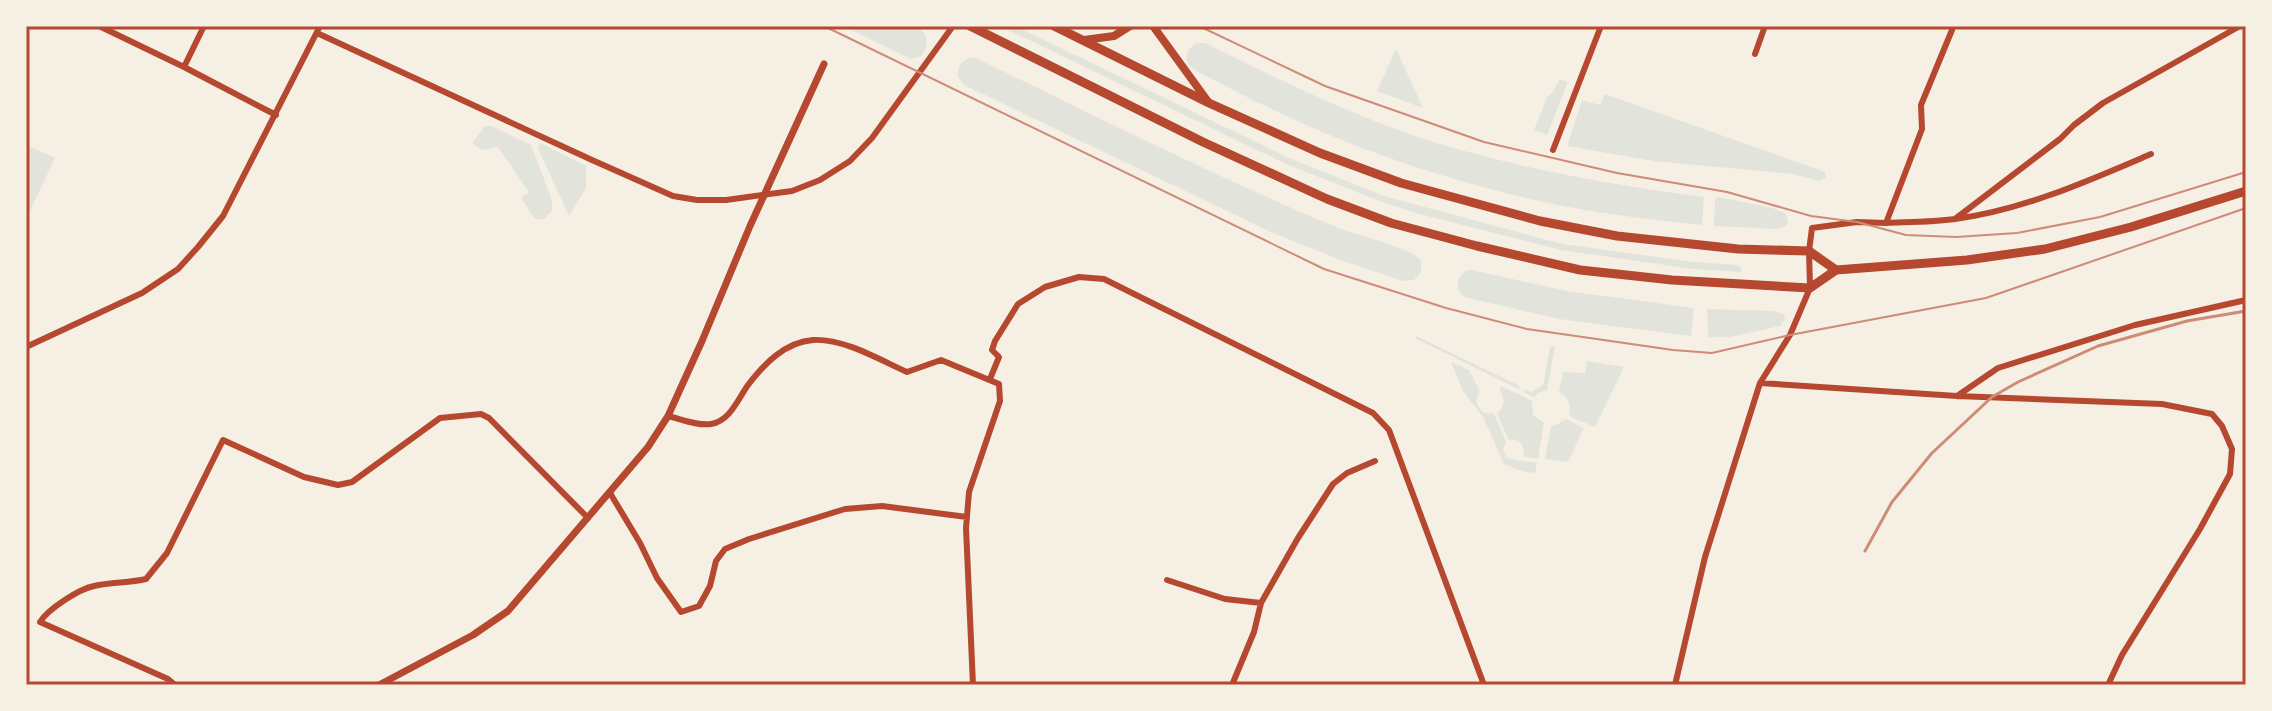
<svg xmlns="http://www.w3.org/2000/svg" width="2272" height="711" font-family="'Fira Sans',sans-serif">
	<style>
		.green { fill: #e2e4dc }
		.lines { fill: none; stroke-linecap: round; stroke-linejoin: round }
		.minor { stroke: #b5482f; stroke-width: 6 }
		.tertiary { stroke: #b5482f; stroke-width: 7 }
		.secondary { stroke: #b5482f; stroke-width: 8 }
		.primary { stroke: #b5482f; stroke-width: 9 }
		.tram { stroke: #cf8b77; stroke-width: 2 }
		.rail { stroke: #cf8b77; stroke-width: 3 }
		.neatline { fill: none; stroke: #b5482f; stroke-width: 3 }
	</style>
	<rect width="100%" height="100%" fill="#f6efe4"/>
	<path class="green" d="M 843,26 C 859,26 899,23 913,26 C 929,31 930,45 921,56 L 911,59 Z
		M 1000,26 L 1015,26 L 1289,158 L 1384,196 L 1562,244 L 1694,262 L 1738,265 L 1742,269 L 1740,272 L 1693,269 L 1561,250 L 1423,215 L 1382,202 L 1286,164 Z
		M 1197,43 L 1205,43 C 1276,78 1348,114 1424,139 C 1515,168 1609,184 1704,197 L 1702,225 C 1647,219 1592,213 1539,201 C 1451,181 1362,152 1280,113 C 1250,99 1222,84 1193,69 C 1183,61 1185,49 1197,43 Z
		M 1396,49 L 1423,108 L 1377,91 Z
		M 970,58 L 976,58 C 1095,116 1214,176 1336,227 C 1355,235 1410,247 1421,260 L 1421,272 L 1414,280 L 1403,281 L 1346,262 L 1271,232 L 964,85 L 958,77 C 957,67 961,61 970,58 Z
		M 1560,79 L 1568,82 L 1547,135 L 1534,130 L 1547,97 L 1552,93 Z
		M 1605,94 L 1825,172 L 1826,178 L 1819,181 L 1793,174 L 1654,161 L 1567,146 L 1582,100 L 1600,105 Z
		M 485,126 L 492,126 L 531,145 L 552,200 L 552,211 L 544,219 L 535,219 L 521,198 L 529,192 L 498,147 L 481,150 L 472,143 Z
		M 540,143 L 586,166 L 586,188 L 569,216 L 538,148 Z
		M 26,145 L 55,158 L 27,217 L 26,217 Z
		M 1718,197 L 1773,208 L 1786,214 L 1788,223 L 1785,227 L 1776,229 L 1714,226 L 1715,199 Z
		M 1471,270 L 1567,291 L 1694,308 L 1691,336 L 1559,319 L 1464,297 L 1458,289 L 1458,279 L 1465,271 Z
		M 1707,309 L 1775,311 L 1784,315 L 1785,319 L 1780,326 L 1730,337 L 1708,337 Z
		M 1416,336 L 1520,386 L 1518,389 L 1415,338 Z
		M 1550,347 L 1555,347 L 1547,390 L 1538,393 L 1534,397 L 1523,392 L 1525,389 L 1531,392 L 1543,385 Z
		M 1587,361 L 1624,367 L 1595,427 L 1569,416 C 1571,405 1569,397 1559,392 L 1563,372 L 1585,373 Z
		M 1451,362 L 1469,370 L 1480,391 C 1475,399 1476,405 1483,412 L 1494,414 L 1506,442 L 1503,450 L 1506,457 C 1513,461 1528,461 1537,463 L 1535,473 L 1522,471 L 1504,464 L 1483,417 L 1463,391 Z
		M 1501,386 L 1532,401 L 1533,415 L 1544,423 L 1538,459 L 1523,456 L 1524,450 L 1521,443 L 1514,439 L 1509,441 L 1497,413 L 1501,410 L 1504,401 L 1500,390 Z
		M 1566,419 L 1584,428 L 1568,462 L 1545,459 L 1551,426 L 1558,424 Z"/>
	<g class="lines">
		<path class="minor" d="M 99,26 L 184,67 L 276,115
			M 317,33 L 592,160 L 673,196 L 697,200 L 726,200 L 792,191 L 820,180 L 850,161 L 872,138 L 953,26
			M 1755,54 L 1765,26
			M 184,67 L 204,26
			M 1553,150 L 1601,26
			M 1955,219 L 2060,139 L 2074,125 L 2103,103 L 2240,26
			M 1886,223 C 1909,222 1933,222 1955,219 C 2023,210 2088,181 2151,154
			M 26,347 L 142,293 L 178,269 L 198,247 L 223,216 L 320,26
			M 990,379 L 999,357 L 992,350 L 995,341 L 1018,304 L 1045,287 L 1079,277 L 1104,279 L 1373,413 L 1389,430 L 1484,685
			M 1760,383 L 1957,396 L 2162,404 L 2212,414 L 2222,426 L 2232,449 L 2230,474 L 2200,529 L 2122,655 L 2108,685
			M 1957,396 L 1998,368 L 2135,325 L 2246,300
			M 668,416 C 681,419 697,426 711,424 C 730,421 738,399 748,385 C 764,364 785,342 813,340 C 843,338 880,360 907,372 L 941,360 L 999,384 L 1000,401 L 969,492 L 966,528 L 973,685
			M 610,493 L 640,543 L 657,578 L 681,612 L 699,606 L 710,586 L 716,561 L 725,549 L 749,539 L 845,509 L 882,506 L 967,517
			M 1167,580 L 1225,599 L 1261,603
			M 175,685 L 168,679 L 40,622 C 48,609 79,589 94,586 C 111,582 129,583 146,579 L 167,553 L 223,440 L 304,477 L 338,485 L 352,482 L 440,418 L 481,414 L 489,418 L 588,518
			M 1232,685 L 1254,632 L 1261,603 L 1298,538 L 1333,484 L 1347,473 L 1375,461
			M 1675,685 L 1705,557 L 1760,383 L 1790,335 L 1810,288 L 1809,251 L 1812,228 L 1857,222 L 1886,223 L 1922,129 L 1921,105 L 1952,30"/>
		<path class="tertiary" d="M 379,685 L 473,635 L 508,611 L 648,447 L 668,416 L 702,341 L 750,226 L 824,64"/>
		<path class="secondary" d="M 1153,26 L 1209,103
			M 1084,40 L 1114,36 L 1130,26"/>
		<path class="primary" d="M 970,26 L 1203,142 L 1327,199 L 1391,223 L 1477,246 L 1580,270 L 1672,280 L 1810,288 L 1836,270 L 1967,260 L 2045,249 L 2131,227 L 2246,191
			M 1054,26 L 1209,103 L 1320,153 L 1401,183 L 1540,221 L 1617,236 L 1738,249 L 1809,251 L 1836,270"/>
		<path class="tram" d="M 824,26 L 1324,269 L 1446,308 L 1527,329 L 1673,350 L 1712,353 L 1790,335 L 1986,298 L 2246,208
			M 1199,26 L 1325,86 L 1484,142 L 1617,173 L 1727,192 L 1811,216 L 1857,222 L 1906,235 L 1956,237 L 2017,233 L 2100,217 L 2246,172"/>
		<path class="rail" d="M 1865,551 L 1892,502 L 1932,453 L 1992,397 L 2018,382 L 2098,346 L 2187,321 L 2246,311"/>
	</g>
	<rect width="2272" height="711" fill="none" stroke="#f6efe4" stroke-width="56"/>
	<rect x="28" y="28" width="2216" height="655" class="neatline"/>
</svg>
